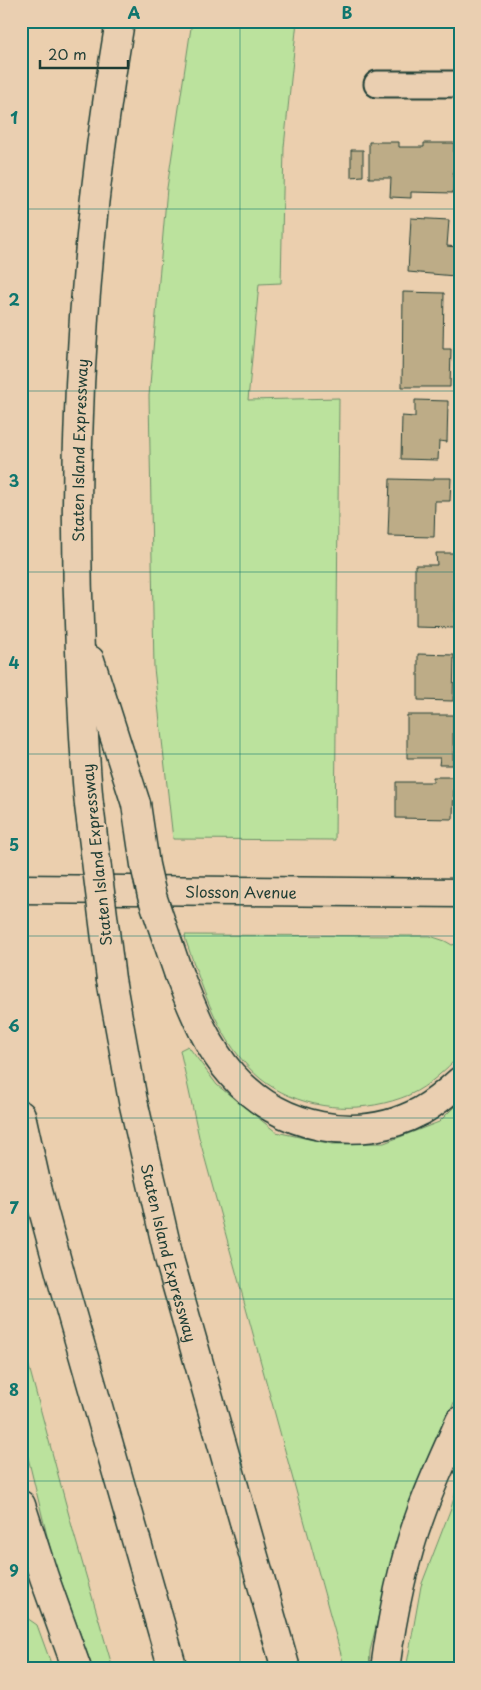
<svg xmlns="http://www.w3.org/2000/svg" width="481" height="1690" font-family="'Playpen Sans',sans-serif">
	<style>
		.green { fill: #bbe29d; stroke: #6d9068 }
		.building { fill: #bdac87; stroke: #1f3d34 }
		.lines { fill: none; stroke-linecap: round; stroke-linejoin: round }
		.minor-casing { stroke: #1f3d34; stroke-width: 29 }
		.secondary-casing { stroke: #1f3d34; stroke-width: 31 }
		.motorway-casing { stroke: #1f3d34; stroke-width: 31 }
		.minor { stroke: #eacfb1; stroke-width: 25 }
		.secondary { stroke: #eacfb1; stroke-width: 28 }
		.motorway { stroke: #eacfb1; stroke-width: 28 }
		.motorway-bridge-casing { stroke: #1f3d34; stroke-width: 31; stroke-linecap: butt }
		.motorway-bridge { stroke: #eacfb1; stroke-width: 28 }
		.grid { fill: none; stroke: #0f766e; stroke-width: 1; stroke-opacity: 0.55 }
		.labels { text-anchor: middle; dominant-baseline: central; stroke-width: 5; stroke-linejoin: round; paint-order: stroke }
		.street-label { font-size: 15px; fill: #1f3d34; stroke: #eacfb1 }
		.neatline { fill: none; stroke: #0f766e; stroke-width: 2 }
		.grid-label { font-size: 16px; text-anchor: middle; font-weight: bold; fill: #0f766e }
	</style>
	<rect width="100%" height="100%" fill="#ebcfae"/>
	<filter id="ink" filterUnits="userSpaceOnUse"><feTurbulence type="fractalNoise" baseFrequency=".02" numOctaves="2"/><feDisplacementMap in="SourceGraphic" scale="10" xChannelSelector="R" yChannelSelector="G"/><feConvolveMatrix kernelMatrix="1 2 1 2 8 2 1 2 1" color-interpolation-filters="sRGB"/></filter>
	<g filter="url(#ink)">
		<path class="green" d="M 192,21 L 297,21 L 284,147 L 281,283 L 259,284 L 248,400 L 339,398 L 335,840 L 173,839 L 154,668 L 149,396 L 167,188 Z
			M 185,935 L 430,936 L 445,941 L 452,945 L 460,943 L 460,1055 C 445,1070 429,1086 409,1095 C 366,1113 314,1112 274,1088 C 256,1078 240,1059 229,1042 C 209,1011 198,975 186,941 Z
			M 188,1046 L 217,1085 L 276,1132 L 332,1144 L 384,1143 L 439,1122 L 460,1101 L 460,1385 L 439,1445 L 392,1561 L 370,1651 L 369,1669 L 345,1669 L 199,1137 L 180,1050 Z
			M 21,1337 L 74,1534 L 113,1669 L 93,1669 L 52,1556 L 22,1433 Z
			M 460,1478 L 460,1669 L 406,1669 L 421,1586 L 451,1508 Z
			M 27,1618 L 37,1625 L 53,1669 L 21,1669 L 21,1627 Z"/>
		<path class="building" d="M 369,142 L 399,142 L 399,147 L 424,147 L 424,143 L 454,143 L 453,193 L 411,192 L 411,198 L 390,197 L 391,178 L 369,178 Z
			M 351,150 L 363,150 L 363,176 L 351,177 Z
			M 411,218 L 449,220 L 447,246 L 457,247 L 455,276 L 408,272 Z
			M 403,292 L 444,293 L 443,349 L 451,349 L 450,387 L 402,387 Z
			M 415,400 L 448,401 L 447,442 L 439,441 L 438,460 L 401,459 L 402,416 L 415,417 Z
			M 434,478 L 451,478 L 450,501 L 435,501 L 434,537 L 388,536 L 390,479 L 434,480 Z
			M 436,553 L 456,553 L 455,628 L 415,627 L 415,565 L 437,565 Z
			M 418,654 L 454,655 L 453,701 L 418,700 Z
			M 407,715 L 453,715 L 453,765 L 439,765 L 440,758 L 407,758 Z
			M 433,777 L 454,777 L 453,819 L 396,818 L 396,782 L 433,782 Z"/>
		<g class="lines">
			<g class="minor-casing">
				<path id="minor" d="M 377,84 L 460,84"/>
			</g>
			<g class="secondary-casing">
				<g id="secondary">
					<path id="s1" d="M 21,889 L 460,893"/>
				</g>
			</g>
			<g class="motorway-casing">
				<g id="motorway">
					<path d="M 90,660 L 136,804"/>
					<path id="s2" d="M 89,805 C 84,753 82,702 80,651 C 70,439 84,230 120,21"/>
					<path d="M 179,975 C 193,1010 207,1047 232,1075 C 279,1129 358,1145 421,1111 C 435,1103 448,1092 460,1081"/>
					<path id="s3" d="M 111,979 L 133,1101 L 170,1262 L 286,1669"/>
					<path d="M 21,1115 L 38,1191 L 65,1291 L 173,1669"/>
					<path d="M 21,1505 L 44,1577 L 77,1669"/>
					<path d="M 385,1669 C 392,1617 402,1565 420,1516 C 431,1484 446,1453 460,1421"/>
				</g>
			</g>
			<use href="#minor" class="minor"/>
			<use href="#secondary" class="secondary"/>
			<use href="#motorway" class="motorway"/>
			<g class="motorway-bridge-casing">
				<path id="motorway-bridge" d="M 136,804 L 145,865 L 152,896 L 179,975
					M 89,805 L 111,979"/>
			</g>
			<use href="#motorway-bridge" class="motorway-bridge"/>
		</g>
	</g>
	<path class="grid" d="M 240,21 L 240,1669M 21,209 L 460,209M 21,391 L 460,391M 21,572 L 460,572M 21,754 L 460,754M 21,936 L 460,936M 21,1118 L 460,1118M 21,1299 L 460,1299M 21,1481 L 460,1481"/>
	<g class="labels">
		<g class="street-label">
			<text stroke="none"><textPath href="#s2" startOffset="355">Staten Island Expressway</textPath></text>
			<text transform="translate(96 855) rotate(-96)">Staten Island Expressway</text>
			<text stroke="none"><textPath href="#s1" startOffset="220">Slosson Avenue</textPath></text>
			<text stroke="none"><textPath href="#s3" startOffset="280">Staten Island Expressway</textPath></text>
		</g>
	</g>
	<rect width="481" height="1690" fill="none" stroke="#eacfb1" stroke-width="55"/>
	<path d="M40 60v8h88v-8" fill="none" stroke="#1f3d34" stroke-width="2.5"/>
	<text x="48" y="60" font-size="15" fill="#1f3d34" stroke="#eacfb1" stroke-width="4" paint-order="stroke">20 m</text>
	<rect x="28" y="28" width="426" height="1634" class="neatline"/>
	<g class="grid-label">
		<text x="134" y="19">A</text>
		<text x="347" y="19">B</text>
		<text x="14" y="124">1</text>
		<text x="14" y="306">2</text>
		<text x="14" y="487">3</text>
		<text x="14" y="669">4</text>
		<text x="14" y="851">5</text>
		<text x="14" y="1032">6</text>
		<text x="14" y="1214">7</text>
		<text x="14" y="1396">8</text>
		<text x="14" y="1577">9</text>
	</g>
</svg>
